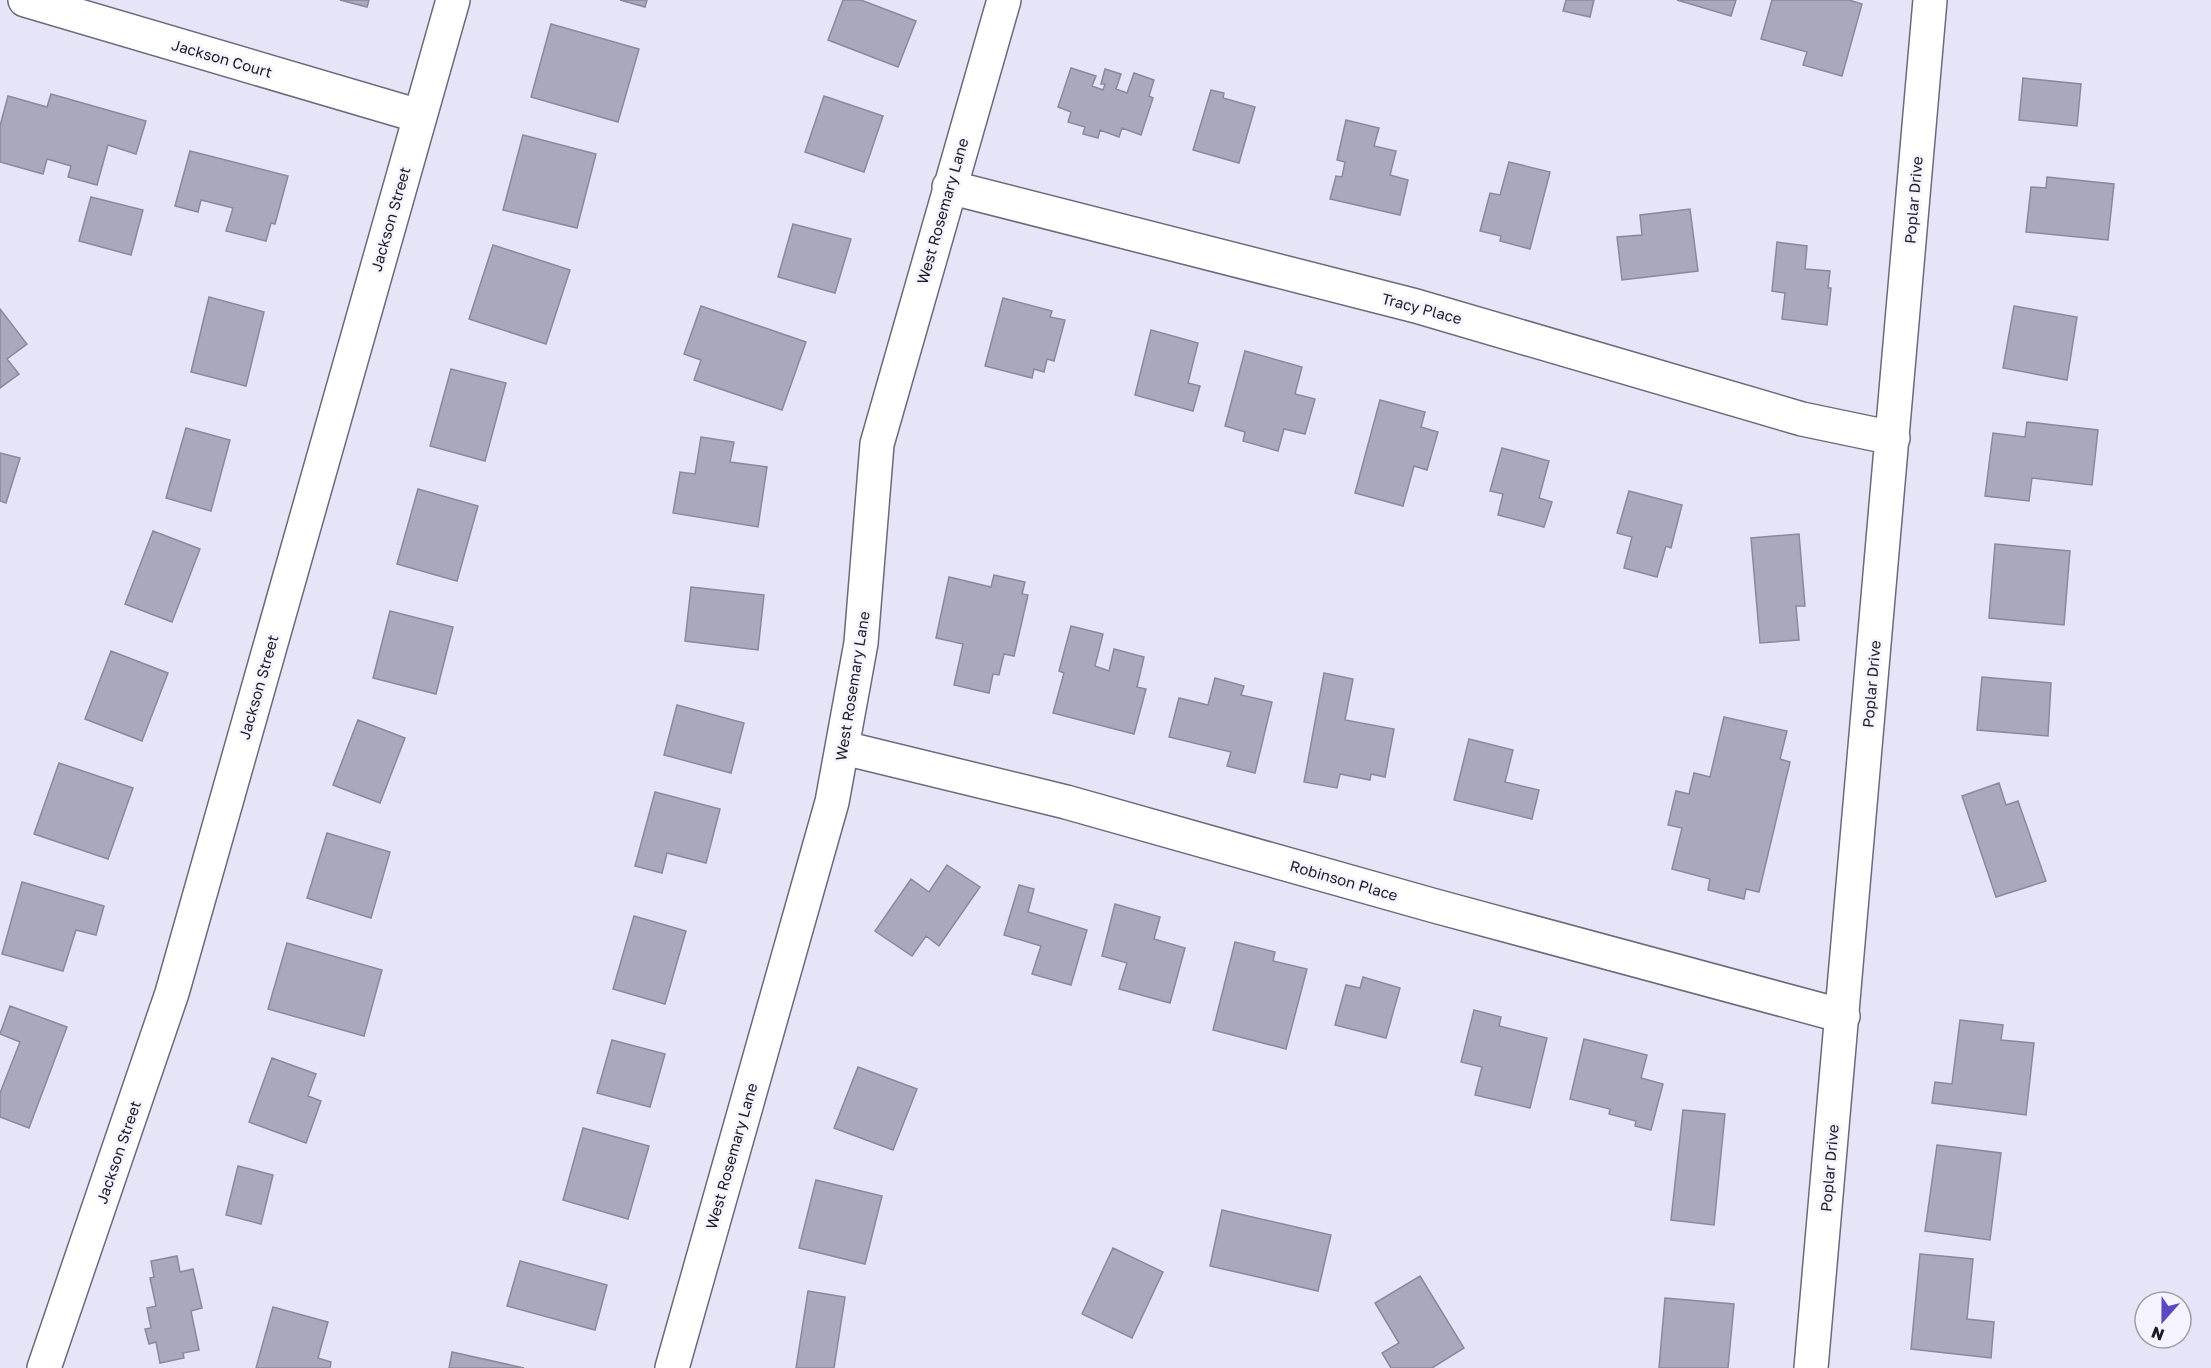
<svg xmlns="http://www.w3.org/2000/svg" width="2211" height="1368" font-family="'Golos Text',sans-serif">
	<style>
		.building { fill: #aaa8bb; stroke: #8a899a; stroke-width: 1.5 }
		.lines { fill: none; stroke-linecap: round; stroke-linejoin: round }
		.minor-casing { stroke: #6b6a7a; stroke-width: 36 }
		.minor { stroke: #fff; stroke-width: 33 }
		.labels { text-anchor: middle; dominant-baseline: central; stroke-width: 5; stroke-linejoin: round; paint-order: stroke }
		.street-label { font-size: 15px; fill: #1d1c23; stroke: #f4f3ff }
	</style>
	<rect width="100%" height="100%" fill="#e6e5f8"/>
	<path class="building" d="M 340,0 L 369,0 L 367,7 Z
		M 620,0 L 647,0 L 645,7 Z
		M 843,0 L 861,0 L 916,21 L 898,67 L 828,40 Z
		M 1566,0 L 1594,0 L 1590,17 L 1563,11 Z
		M 1677,0 L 1736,0 L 1731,16 Z
		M 1772,0 L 1849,0 L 1862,4 L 1842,76 L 1803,65 L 1807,52 L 1761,39 Z
		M 551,24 L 639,49 L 618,122 L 531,97 Z
		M 1071,68 L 1096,76 L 1092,86 L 1103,90 L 1105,84 L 1101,84 L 1105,69 L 1121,74 L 1116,89 L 1127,93 L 1134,73 L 1154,80 L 1149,96 L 1153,98 L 1141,135 L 1122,128 L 1119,137 L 1100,130 L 1098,138 L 1083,134 L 1085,127 L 1068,122 L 1071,112 L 1058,107 Z
		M 2023,78 L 2081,84 L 2077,126 L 2019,120 Z
		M 1211,90 L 1224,93 L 1223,98 L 1255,107 L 1239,163 L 1193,150 Z
		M 51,94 L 146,121 L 136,154 L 108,145 L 97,185 L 68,177 L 71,166 L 47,159 L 43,174 L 0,162 L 0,126 L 8,96 L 47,107 Z
		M 824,96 L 883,116 L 864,172 L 805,152 Z
		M 1346,120 L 1379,128 L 1374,146 L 1396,151 L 1390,175 L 1408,180 L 1400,215 L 1330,199 L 1336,176 L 1342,177 L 1345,162 L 1337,160 Z
		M 523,135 L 596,154 L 577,228 L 503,210 Z
		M 190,151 L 288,176 L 275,224 L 271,223 L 266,241 L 226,231 L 233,208 L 201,200 L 198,212 L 175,206 Z
		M 1509,162 L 1550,172 L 1530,249 L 1500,241 L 1501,236 L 1480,231 L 1490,193 L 1500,195 Z
		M 2047,177 L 2114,184 L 2108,240 L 2026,232 L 2031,187 L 2046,188 Z
		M 91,197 L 143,210 L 131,255 L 79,241 Z
		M 1690,209 L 1698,271 L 1622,280 L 1617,237 L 1642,235 L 1640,215 Z
		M 793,224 L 851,239 L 835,293 L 778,277 Z
		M 1777,242 L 1807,246 L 1805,269 L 1830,271 L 1828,288 L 1831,288 L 1827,325 L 1782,319 L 1785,293 L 1772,291 Z
		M 493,245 L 570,270 L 546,344 L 469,319 Z
		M 209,297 L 264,312 L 246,386 L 191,372 Z
		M 1003,298 L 1052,311 L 1050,317 L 1065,320 L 1054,361 L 1047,359 L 1044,372 L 1034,369 L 1032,378 L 985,366 Z
		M 701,306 L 806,342 L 782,410 L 694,380 L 701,360 L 684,354 Z
		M 2014,306 L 2077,317 L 2067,380 L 2003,368 Z
		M 0,309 L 27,344 L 7,359 L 19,374 L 0,388 Z
		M 1151,330 L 1198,343 L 1188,383 L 1200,386 L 1193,411 L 1135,395 Z
		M 1245,351 L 1302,367 L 1295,394 L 1315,399 L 1305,434 L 1284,429 L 1278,451 L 1243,441 L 1245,432 L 1225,426 Z
		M 451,369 L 506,383 L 485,461 L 430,446 Z
		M 1380,400 L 1425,412 L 1421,427 L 1438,432 L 1427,470 L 1414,466 L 1403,506 L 1355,493 Z
		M 2027,422 L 2098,430 L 2092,485 L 2032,478 L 2029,501 L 1985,496 L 1993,433 L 2025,437 Z
		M 186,428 L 230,440 L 211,511 L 166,498 Z
		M 701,437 L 734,442 L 730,462 L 767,467 L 758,527 L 673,513 L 680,472 L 695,474 Z
		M 1502,448 L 1549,461 L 1539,498 L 1552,502 L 1544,527 L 1498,515 L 1503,494 L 1490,491 Z
		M 0,453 L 20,458 L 6,503 L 0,501 Z
		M 418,489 L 478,506 L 457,581 L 397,564 Z
		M 1629,491 L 1682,505 L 1671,548 L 1666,546 L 1657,577 L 1624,568 L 1632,537 L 1617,533 Z
		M 153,531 L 200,549 L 172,622 L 125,604 Z
		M 1799,534 L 1805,606 L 1796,606 L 1799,640 L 1760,643 L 1751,538 Z
		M 1995,544 L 2070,551 L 2064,625 L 1989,618 Z
		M 994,575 L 1025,582 L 1022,594 L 1028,595 L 1014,656 L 1004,654 L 999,675 L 993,674 L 989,693 L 954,685 L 963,644 L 936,638 L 949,577 L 991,587 Z
		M 691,587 L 764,595 L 758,650 L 685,641 Z
		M 390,611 L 453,627 L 436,694 L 373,678 Z
		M 1071,626 L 1103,634 L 1095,666 L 1109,671 L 1114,649 L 1144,657 L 1137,687 L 1146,689 L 1134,734 L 1053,713 L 1064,673 L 1059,671 Z
		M 111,651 L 168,673 L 142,741 L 85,719 Z
		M 1324,673 L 1353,679 L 1345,720 L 1394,729 L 1385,777 L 1371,774 L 1370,780 L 1340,774 L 1337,788 L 1304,782 Z
		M 1982,677 L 2051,683 L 2048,736 L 1977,730 Z
		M 1215,678 L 1244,686 L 1241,695 L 1272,702 L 1255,773 L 1227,766 L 1231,752 L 1169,737 L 1179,698 L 1208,705 Z
		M 677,705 L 744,723 L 731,773 L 664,755 Z
		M 1724,717 L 1787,731 L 1780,759 L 1790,762 L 1759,892 L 1746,889 L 1744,899 L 1708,890 L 1710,879 L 1672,869 L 1682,828 L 1668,825 L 1676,791 L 1689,794 L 1694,773 L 1710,777 Z
		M 358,720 L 405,738 L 380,803 L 333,785 Z
		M 1469,739 L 1513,750 L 1505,782 L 1539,790 L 1532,819 L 1454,800 Z
		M 59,763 L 133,788 L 108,859 L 34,834 Z
		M 1999,783 L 2006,805 L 2018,801 L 2046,881 L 1996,897 L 1962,796 Z
		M 655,792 L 720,809 L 706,863 L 667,853 L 662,873 L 635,866 Z
		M 327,833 L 390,852 L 371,918 L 307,898 Z
		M 947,865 L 980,887 L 939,946 L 926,936 L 912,956 L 875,931 L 911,879 L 929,892 Z
		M 22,882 L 104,906 L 96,935 L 76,930 L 63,971 L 2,954 Z
		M 1019,885 L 1034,889 L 1028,912 L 1087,930 L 1071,985 L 1032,974 L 1041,946 L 1004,935 Z
		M 1115,904 L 1160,917 L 1154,939 L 1185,948 L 1170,1003 L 1119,989 L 1127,963 L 1102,956 Z
		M 634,916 L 686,931 L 665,1004 L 613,989 Z
		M 1235,942 L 1275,952 L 1273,961 L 1307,969 L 1286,1049 L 1213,1030 Z
		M 287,943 L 382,970 L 364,1036 L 268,1009 Z
		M 1363,977 L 1400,988 L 1386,1038 L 1335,1025 L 1346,985 L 1360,988 Z
		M 10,1006 L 67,1027 L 29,1128 L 0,1117 L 0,1093 L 20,1042 L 0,1034 Z
		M 1474,1010 L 1501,1017 L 1499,1026 L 1547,1038 L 1530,1108 L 1475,1095 L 1482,1067 L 1461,1062 Z
		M 1960,1020 L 2003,1025 L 2001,1040 L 2034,1043 L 2026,1115 L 1932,1103 L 1935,1082 L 1952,1084 Z
		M 1584,1039 L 1647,1055 L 1641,1078 L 1663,1084 L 1651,1130 L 1635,1126 L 1636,1121 L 1609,1114 L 1610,1109 L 1570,1099 Z
		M 612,1040 L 665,1054 L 650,1107 L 597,1093 Z
		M 272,1058 L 316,1074 L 308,1096 L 321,1101 L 306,1143 L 249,1122 Z
		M 858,1067 L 917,1089 L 893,1150 L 834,1128 Z
		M 1683,1110 L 1725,1114 L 1714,1225 L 1671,1220 Z
		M 583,1128 L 649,1146 L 628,1219 L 563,1200 Z
		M 1937,1145 L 2001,1153 L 1990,1240 L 1925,1231 Z
		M 238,1166 L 273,1175 L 261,1224 L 226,1215 Z
		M 816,1180 L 882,1196 L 865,1264 L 799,1248 Z
		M 1222,1210 L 1331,1235 L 1318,1291 L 1210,1266 Z
		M 1113,1248 L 1163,1272 L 1132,1338 L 1082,1314 Z
		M 1920,1254 L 1973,1259 L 1967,1319 L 1994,1322 L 1991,1358 L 1911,1349 Z
		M 177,1256 L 180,1272 L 193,1269 L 202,1308 L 191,1311 L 199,1350 L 183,1353 L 184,1358 L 160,1363 L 156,1342 L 149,1344 L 145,1329 L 151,1328 L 147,1308 L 156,1306 L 150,1278 L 154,1277 L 151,1261 Z
		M 520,1261 L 607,1285 L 595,1330 L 507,1306 Z
		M 1420,1276 L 1464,1348 L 1432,1368 L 1391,1368 L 1382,1353 L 1399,1343 L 1375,1303 Z
		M 808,1291 L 845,1297 L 834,1368 L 796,1368 Z
		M 1665,1298 L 1734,1304 L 1728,1368 L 1659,1368 Z
		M 273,1307 L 328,1322 L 318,1358 L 331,1362 L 330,1368 L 256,1368 Z
		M 452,1352 L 524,1368 L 449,1368 Z"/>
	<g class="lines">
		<g class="minor-casing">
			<path id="minor" d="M 25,0 L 419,116
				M 949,187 L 1416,306 L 1802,419 L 1893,438
				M 844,748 L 1066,802 L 1435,906 L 1843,1016
				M 44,1368 L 172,993 L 453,0
				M 672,1368 L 832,802 L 861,643 L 877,444 L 1004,0
				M 1811,1368 L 1930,0"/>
		</g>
		<use href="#minor" class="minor"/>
	</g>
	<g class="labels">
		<g class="street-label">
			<text transform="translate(222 58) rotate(16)">Jackson Court</text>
			<text transform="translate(1913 200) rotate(-85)">Poplar Drive</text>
			<text transform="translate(942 211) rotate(-74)">West Rosemary Lane</text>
			<text transform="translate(390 219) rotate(-74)">Jackson Street</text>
			<text transform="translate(1422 308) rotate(15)">Tracy Place</text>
			<text transform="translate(1871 684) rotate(-85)">Poplar Drive</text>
			<text transform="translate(852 686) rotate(-81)">West Rosemary Lane</text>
			<text transform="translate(258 687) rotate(-74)">Jackson Street</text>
			<text transform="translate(1344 880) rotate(16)">Robinson Place</text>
			<text transform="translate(118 1152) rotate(-71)">Jackson Street</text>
			<text transform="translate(731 1156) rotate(-74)">West Rosemary Lane</text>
			<text transform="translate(1829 1168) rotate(-85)">Poplar Drive</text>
		</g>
	</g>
	<g transform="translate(2163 1320) rotate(201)"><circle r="28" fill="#f4f3ff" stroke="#9e9da7" stroke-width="1.5"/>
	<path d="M0-4.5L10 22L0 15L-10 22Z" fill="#5d48c1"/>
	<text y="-9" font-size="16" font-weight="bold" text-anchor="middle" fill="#1d1c23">N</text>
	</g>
</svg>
